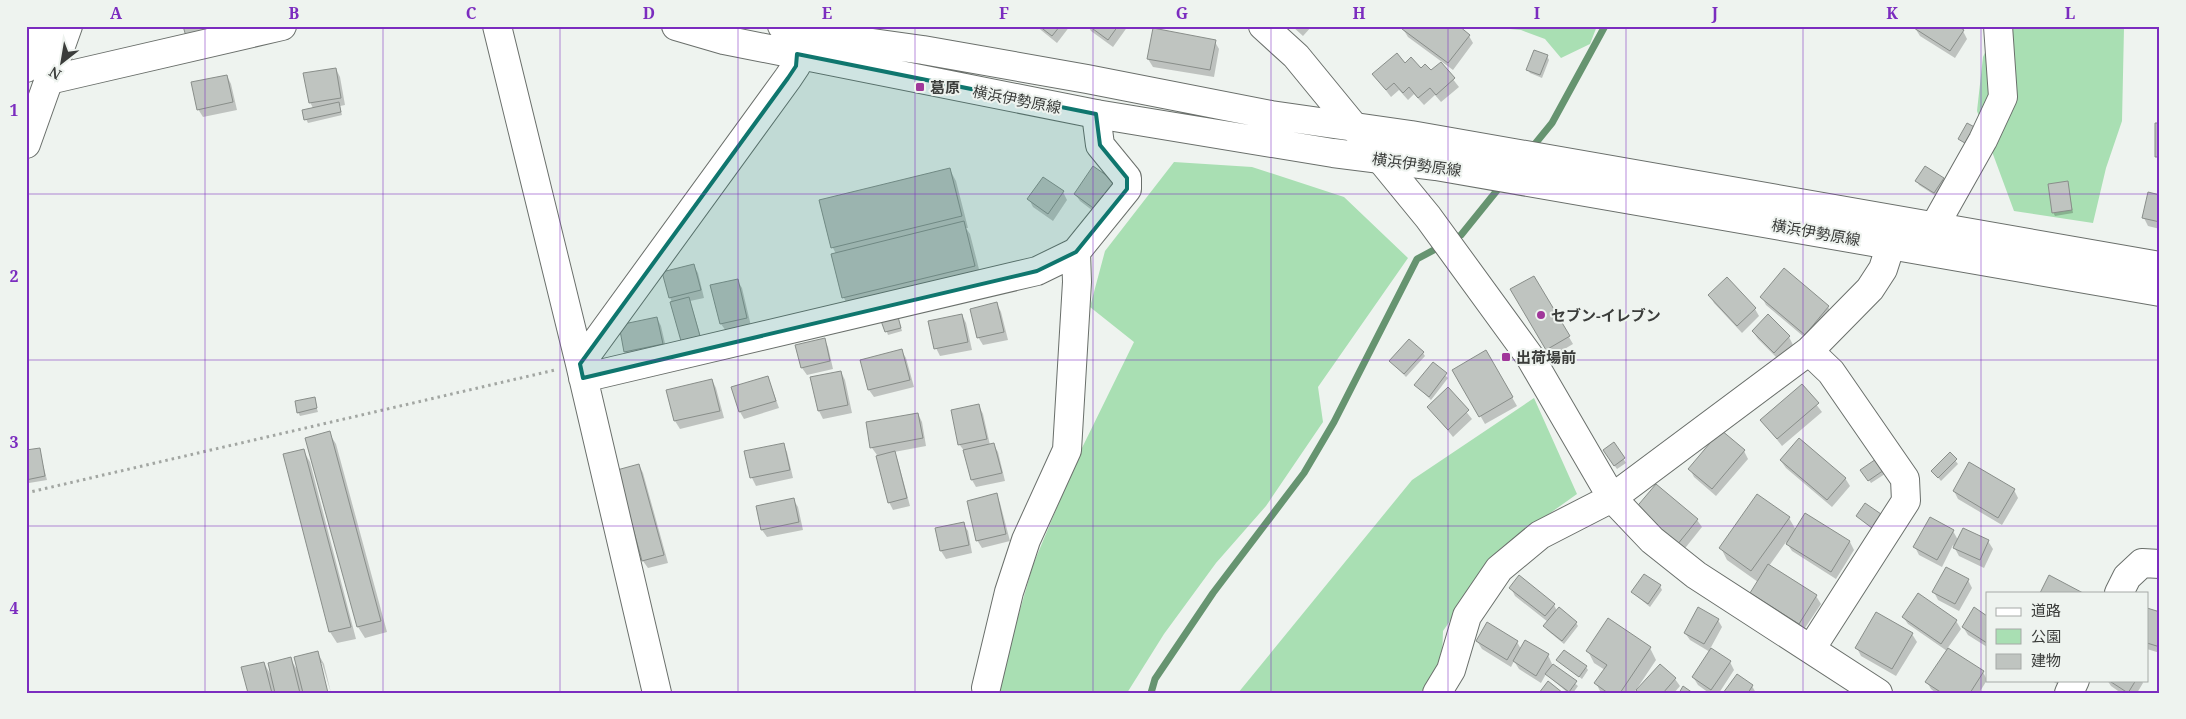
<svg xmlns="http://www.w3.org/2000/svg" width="2186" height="719" font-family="'Noto Serif','Noto Sans JP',serif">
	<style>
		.green { fill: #a9dfb3 }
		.shadow { fill: #0003 }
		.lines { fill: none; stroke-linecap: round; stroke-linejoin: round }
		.stream { stroke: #669470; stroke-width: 7 }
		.building { fill: #bfc4c0; stroke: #898e8a }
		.minor-casing { stroke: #6a6f6b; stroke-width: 30 }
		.major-casing { stroke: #6a6f6b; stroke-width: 30 }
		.path { stroke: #a2a6a2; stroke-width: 3; stroke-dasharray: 2.5 4; stroke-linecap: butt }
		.minor { stroke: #fff; stroke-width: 28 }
		.major { stroke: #fff; stroke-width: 28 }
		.marked { fill: #0f766e; fill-opacity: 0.2; stroke: #0f766e; stroke-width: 4; stroke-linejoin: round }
		.grid { fill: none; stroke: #7b2cbf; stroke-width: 1; stroke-opacity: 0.55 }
		.poi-dot { fill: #a0379a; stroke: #eef3ef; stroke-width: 2 }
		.labels { text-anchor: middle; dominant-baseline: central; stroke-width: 4; stroke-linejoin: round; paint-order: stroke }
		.poi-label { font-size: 15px; font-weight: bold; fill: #3b3d3b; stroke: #eef3ef; text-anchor: start }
		.street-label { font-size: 15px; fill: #3b3d3b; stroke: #eef3ef }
		.neatline { fill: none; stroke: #7b2cbf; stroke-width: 2 }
		.grid-label { font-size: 16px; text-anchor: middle; font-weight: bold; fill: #7b2cbf }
	</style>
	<rect width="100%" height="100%" fill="#eef3ef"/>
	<path class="green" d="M 1477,26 L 1597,26 L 1590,44 L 1561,58 L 1545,39 L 1521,30 Z
		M 1997,26 L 2124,28 L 2122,121 L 2106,168 L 2093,223 L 2014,211 L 1977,111 L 1983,57 Z
		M 1174,162 L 1252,167 L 1344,197 L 1408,258 L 1318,387 L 1323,422 L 1266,506 L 1216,563 L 1164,634 L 1127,693 L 996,693 L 1033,565 L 1080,452 L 1134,342 L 1090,307 L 1105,251 Z
		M 1534,398 L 1577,494 L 1501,548 L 1443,631 L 1442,659 L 1421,693 L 1238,693 L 1412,480 Z"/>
	<path class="shadow" d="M 1036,26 L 1070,26 L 1057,43 Z
		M 1088,26 L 1128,26 L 1113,47 L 1091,31 Z
		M 1292,26 L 1312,26 L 1303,36 Z
		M 1915,28 L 1963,31 L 1967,39 L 1955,58 L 1920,36 Z
		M 1403,29 L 1469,36 L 1473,43 L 1453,70 L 1408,37 Z
		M 1215,42 L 1219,49 L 1214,77 L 1153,67 L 1148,59 Z
		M 1547,56 L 1549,60 L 1542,78 L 1530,73 L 1528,70 Z
		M 1441,64 L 1459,87 L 1441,102 L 1435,95 L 1424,105 L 1414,94 L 1408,100 L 1399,90 L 1391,97 L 1374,75 L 1421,70 L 1431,72 Z
		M 336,69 L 340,77 L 345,105 L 340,106 L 342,115 L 308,123 L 306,119 L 313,108 L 310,102 Z
		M 227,76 L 231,84 L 237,110 L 203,117 L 198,109 Z
		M 1093,168 L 1101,217 L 1080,201 L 1075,194 Z
		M 950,170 L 956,181 L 968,228 L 966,228 L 970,234 L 981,277 L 850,310 L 844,298 L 833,255 L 836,254 L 833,248 L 821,201 Z
		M 1943,179 L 1945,182 L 1936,196 L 1919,185 L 1917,181 Z
		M 2068,183 L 2073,213 L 2055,216 L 2053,212 Z
		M 1063,192 L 1067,200 L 1053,221 L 1033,207 L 1029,199 Z
		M 2160,196 L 2160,229 L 2148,226 L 2144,218 Z
		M 694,266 L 698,273 L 704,298 L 690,301 L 703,344 L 687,349 L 670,297 Z
		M 1534,277 L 1573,344 L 1551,357 L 1512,290 Z
		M 737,280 L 742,288 L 751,326 L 726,331 L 721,324 Z
		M 1710,295 L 1755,309 L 1759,316 L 1742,333 L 1714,303 Z
		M 1762,297 L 1828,307 L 1832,314 L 1810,342 L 1766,305 Z
		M 997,304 L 1001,312 L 1008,340 L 983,345 L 978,337 Z
		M 962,315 L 966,323 L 972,350 L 940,356 L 936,348 Z
		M 657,318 L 661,326 L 667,352 L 630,360 L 625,352 L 620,326 Z
		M 882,318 L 898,318 L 902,331 L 888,335 Z
		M 1753,332 L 1789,337 L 1793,345 L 1779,360 L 1758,339 Z
		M 824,339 L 828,347 L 833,369 L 807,375 L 802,368 Z
		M 901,350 L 906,358 L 914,387 L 874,397 L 869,390 L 862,360 Z
		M 1486,352 L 1517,406 L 1485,424 L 1454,370 Z
		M 1423,353 L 1425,356 L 1406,377 L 1391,361 Z
		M 1433,364 L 1448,378 L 1431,400 L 1416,385 Z
		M 841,372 L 845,380 L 852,413 L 823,419 L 819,411 L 812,378 Z
		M 768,377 L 779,408 L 744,419 L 740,412 Z
		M 712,380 L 716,388 L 724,418 L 680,429 L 675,421 L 668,391 Z
		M 1802,386 L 1822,412 L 1782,446 L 1762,420 Z
		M 1448,389 L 1472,419 L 1453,437 L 1429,407 Z
		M 314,399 L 318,412 L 300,416 L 298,412 Z
		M 979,406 L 983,414 L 990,445 L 993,444 L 998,452 L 1005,481 L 976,487 L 972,480 L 965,452 L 959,444 Z
		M 918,414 L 922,422 L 926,446 L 894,452 L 898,461 L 910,506 L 893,510 L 889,502 L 877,455 L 872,448 Z
		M 329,433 L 336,444 L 387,632 L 365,638 L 358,627 Z
		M 783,444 L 787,452 L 793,478 L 756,486 L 752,478 L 746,452 Z
		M 1614,444 L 1626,463 L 1617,469 L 1606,454 Z
		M 39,449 L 47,480 L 29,483 L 26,475 Z
		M 303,450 L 310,462 L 356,639 L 337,643 L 330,632 L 284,455 Z
		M 1744,451 L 1748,459 L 1716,496 L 1694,477 L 1690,469 Z
		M 1950,454 L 1958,464 L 1941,481 L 1935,474 Z
		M 1879,458 L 1888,472 L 1871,483 L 1864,473 Z
		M 1781,461 L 1845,478 L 1850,486 L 1832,507 L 1786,468 Z
		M 639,465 L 643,473 L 668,563 L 648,568 L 643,561 L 619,471 Z
		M 2014,490 L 2018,498 L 2002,525 L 1958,499 L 1954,491 Z
		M 996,495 L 1000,503 L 1010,541 L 982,548 L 977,540 Z
		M 793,499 L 798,507 L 803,530 L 767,537 L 762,530 Z
		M 1865,505 L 1881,515 L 1875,530 L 1857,516 Z
		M 1636,510 L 1697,520 L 1702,527 L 1682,552 Z
		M 1805,515 L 1850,542 L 1854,550 L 1836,579 L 1792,551 L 1786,542 L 1769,566 L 1816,596 L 1821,604 L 1803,631 L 1756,600 L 1751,593 L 1758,582 L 1727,560 L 1721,548 L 1789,518 L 1796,530 Z
		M 963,523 L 968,531 L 972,553 L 946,559 L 941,551 L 936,529 Z
		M 1953,531 L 1958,540 L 1988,541 L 1993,549 L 1984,568 L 1959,556 L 1953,545 L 1942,567 L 1919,555 L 1915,547 Z
		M 1968,580 L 1972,588 L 1959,611 L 1938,600 L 1934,592 Z
		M 1660,586 L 1662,590 L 1650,607 L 1632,592 Z
		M 1511,588 L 1554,605 L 1557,611 L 1576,623 L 1578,626 L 1564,644 L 1547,630 L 1545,626 L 1548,622 L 1515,596 Z
		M 1975,609 L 1987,617 L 1987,647 L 1968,635 L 1963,627 Z
		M 2147,609 L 2160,613 L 2160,653 L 2147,649 Z
		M 1903,617 L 1956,621 L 1961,629 L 1947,649 L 1983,672 L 1987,680 L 1979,693 L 1936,693 L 1931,689 L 1927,682 L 1947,651 L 1908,624 Z
		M 1718,620 L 1722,627 L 1710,649 L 1730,662 L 1734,670 L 1719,693 L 1709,693 L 1698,685 L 1693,677 L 1710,652 L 1690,640 L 1685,633 Z
		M 1912,634 L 1917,642 L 1896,676 L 1861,656 L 1857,648 Z
		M 1477,641 L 1517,642 L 1521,649 L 1548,655 L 1552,664 L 1578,686 L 1573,693 L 1568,693 L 1546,674 L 1541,683 L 1519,669 L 1514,661 L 1511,667 L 1482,649 Z
		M 1650,648 L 1656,660 L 1634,693 L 1601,693 L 1596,683 L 1605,670 L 1594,663 L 1588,651 Z
		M 317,652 L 324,664 L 331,693 L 322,663 L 320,663 L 327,693 L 249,693 L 264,663 L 272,677 L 290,658 L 299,673 Z
		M 1558,660 L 1586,667 L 1588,670 L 1582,679 Z
		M 1737,675 L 1752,686 L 1756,693 L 1725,693 Z
		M 1675,679 L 1680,686 L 1674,693 L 1639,693 Z
		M 2050,680 L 2070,680 L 2065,688 Z
		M 2107,680 L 2141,680 L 2143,683 L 2137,693 L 2121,693 L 2111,686 Z"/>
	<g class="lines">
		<path class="stream" d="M 1530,150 L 1552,123 L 1605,26
			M 1452,240 L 1461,235 L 1503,183
			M 1151,693 L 1155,679 L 1213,593 L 1304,473 L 1334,422 L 1417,259 L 1443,245"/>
	</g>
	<path class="building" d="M 183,26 L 237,26 L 187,40 Z
		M 1039,26 L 1060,26 L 1052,36 Z
		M 1089,26 L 1118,26 L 1108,40 Z
		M 1404,26 L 1459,26 L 1470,35 L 1448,63 L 1402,29 Z
		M 1915,26 L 1957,26 L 1964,30 L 1950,51 L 1914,28 Z
		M 1153,28 L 1216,40 L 1210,70 L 1147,59 Z
		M 1534,50 L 1548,55 L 1540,75 L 1526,70 Z
		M 1397,53 L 1405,63 L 1411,57 L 1421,68 L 1425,64 L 1431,70 L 1441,62 L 1455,78 L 1436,95 L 1430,88 L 1418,98 L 1409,87 L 1403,93 L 1394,83 L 1386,90 L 1372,74 Z
		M 336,68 L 341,98 L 309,103 L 303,73 Z
		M 227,75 L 233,102 L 197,110 L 191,82 Z
		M 339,102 L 341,112 L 304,120 L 302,110 Z
		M 1967,123 L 1980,130 L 1970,146 L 1958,139 Z
		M 2155,123 L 2160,123 L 2160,157 L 2155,157 Z
		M 1093,166 L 1116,182 L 1096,210 L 1074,194 Z
		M 1925,166 L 1944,178 L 1934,193 L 1915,181 Z
		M 950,168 L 962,216 L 831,248 L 819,200 Z
		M 1043,177 L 1064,191 L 1048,214 L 1027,199 Z
		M 2068,181 L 2072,210 L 2052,213 L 2048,184 Z
		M 2148,192 L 2160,195 L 2160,222 L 2142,218 Z
		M 964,221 L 975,266 L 842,298 L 831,254 Z
		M 694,264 L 701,290 L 669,298 L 662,272 Z
		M 1784,268 L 1829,306 L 1805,335 L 1760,297 Z
		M 1534,276 L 1570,336 L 1546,350 L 1510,289 Z
		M 1727,277 L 1756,308 L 1737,326 L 1708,295 Z
		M 738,279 L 747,318 L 720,324 L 710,285 Z
		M 689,297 L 700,336 L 681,341 L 670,302 Z
		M 997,302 L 1004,332 L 977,338 L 970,309 Z
		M 897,313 L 901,328 L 885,332 L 880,318 Z
		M 962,314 L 968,342 L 934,349 L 928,321 Z
		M 1768,314 L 1790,336 L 1774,353 L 1752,331 Z
		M 657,317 L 663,344 L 624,352 L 619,325 Z
		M 825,338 L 830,361 L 801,368 L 795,345 Z
		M 1409,339 L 1424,352 L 1404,374 L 1389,361 Z
		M 902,349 L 910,380 L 868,390 L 860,360 Z
		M 1486,350 L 1513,397 L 1479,417 L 1452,370 Z
		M 1433,362 L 1447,373 L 1429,397 L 1414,385 Z
		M 841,371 L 848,405 L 818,411 L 810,377 Z
		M 768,376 L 776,401 L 739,412 L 731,387 Z
		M 712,379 L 720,411 L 674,421 L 666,390 Z
		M 1802,384 L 1819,403 L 1777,439 L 1760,420 Z
		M 1448,387 L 1469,410 L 1448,430 L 1427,407 Z
		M 315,397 L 317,408 L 297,413 L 295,401 Z
		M 979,404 L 987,439 L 958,445 L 951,410 Z
		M 918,413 L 923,438 L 870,448 L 866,422 Z
		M 1721,430 L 1745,450 L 1712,489 L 1688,469 Z
		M 330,431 L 381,621 L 357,627 L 305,438 Z
		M 1799,438 L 1846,478 L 1827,500 L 1780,460 Z
		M 1614,442 L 1625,458 L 1614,466 L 1603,450 Z
		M 784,443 L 790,470 L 750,478 L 744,451 Z
		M 994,443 L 1002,473 L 971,480 L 963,450 Z
		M 40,448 L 45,476 L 26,480 L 26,450 Z
		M 304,449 L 351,627 L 329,632 L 283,454 Z
		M 895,451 L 907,498 L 888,503 L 876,456 Z
		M 1950,452 L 1957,459 L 1938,478 L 1931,471 Z
		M 1879,457 L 1887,468 L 1868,481 L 1860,470 Z
		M 1969,462 L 2015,489 L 1998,518 L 1953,491 Z
		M 639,464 L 664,555 L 642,561 L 617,470 Z
		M 1656,484 L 1698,519 L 1677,545 L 1634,510 Z
		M 997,493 L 1006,534 L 976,541 L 967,501 Z
		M 1757,494 L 1790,517 L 1751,571 L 1719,548 Z
		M 794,498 L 799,522 L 761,530 L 756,506 Z
		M 1865,503 L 1881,514 L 1872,528 L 1856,516 Z
		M 1805,513 L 1850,541 L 1831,572 L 1786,544 Z
		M 1930,517 L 1954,530 L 1937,560 L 1913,547 Z
		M 964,522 L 969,545 L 940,551 L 935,528 Z
		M 1963,528 L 1989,540 L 1980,560 L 1953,548 Z
		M 1768,564 L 1817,595 L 1799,624 L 1750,593 Z
		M 1946,567 L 1969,579 L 1955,604 L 1932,592 Z
		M 1644,574 L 1661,585 L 1648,604 L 1631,592 Z
		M 1519,575 L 1555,604 L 1545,616 L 1509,588 Z
		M 2049,575 L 2083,593 L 2040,593 Z
		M 1918,593 L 1957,620 L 1941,644 L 1902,617 Z
		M 1559,607 L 1577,622 L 1562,641 L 1543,626 Z
		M 1698,607 L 1719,619 L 1704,644 L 1684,633 Z
		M 1974,607 L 1987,616 L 1987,643 L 1962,627 Z
		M 2147,608 L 2160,612 L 2160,647 L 2147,643 Z
		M 1876,612 L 1913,633 L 1892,669 L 1855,648 Z
		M 1608,618 L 1651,647 L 1620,693 L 1608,693 L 1594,683 L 1607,665 L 1586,651 Z
		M 1487,622 L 1518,641 L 1507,660 L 1476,641 Z
		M 1525,640 L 1549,654 L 1536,676 L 1513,661 Z
		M 1711,648 L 1731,661 L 1711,690 L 1692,677 Z
		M 1948,648 L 1984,671 L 1970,693 L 1942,693 L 1925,682 Z
		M 1564,650 L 1587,666 L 1579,677 L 1556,660 Z
		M 318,651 L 328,693 L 303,693 L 294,657 Z
		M 291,657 L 300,693 L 275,693 L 268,663 Z
		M 264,662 L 272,693 L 248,693 L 241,667 Z
		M 1553,664 L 1577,681 L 1569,692 L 1545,674 Z
		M 1660,664 L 1676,678 L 1663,693 L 1639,693 L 1636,690 Z
		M 1737,674 L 1753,685 L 1748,693 L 1723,693 Z
		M 2108,680 L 2136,680 L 2128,693 Z
		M 1548,681 L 1563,693 L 1539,693 Z
		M 1683,686 L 1693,693 L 1679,693 Z"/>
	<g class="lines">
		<g class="minor-casing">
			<path id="minor" d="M 497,26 L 580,364 L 657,693
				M 1263,26 L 1296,56 L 1428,217 L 1530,357 L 1612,498 L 1652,540 L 1696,575 L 1878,693
				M 49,80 L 282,26
				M 1934,227 L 1983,140 L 2003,97 L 1998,26
				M 1809,351 L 1831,372 L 1905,479 L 1906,501 L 1811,649
				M 580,364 L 788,78 L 796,66 L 797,54
				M 583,378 L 1037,271 L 1076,252 L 1127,189 L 1127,178 L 1100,145 L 1096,114
				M 2119,593 L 2127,577 L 2142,563 L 2160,564
				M 986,688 L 1009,592 L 1026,540 L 1067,450 L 1077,282 L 1076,252
				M 1437,693 L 1451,670 L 1467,616 L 1499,569 L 1540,535 L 1612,498 L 1809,351 L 1870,289 L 1883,269 L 1891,244
				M 2069,693 L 2075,680"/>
		</g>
		<g class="major-casing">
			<path id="major" d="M 676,26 L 724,40 L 1096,114 L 1333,153 L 1436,166 L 2160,292
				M 782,26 L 837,38 L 923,50 L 1087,79 L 1271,115 L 1411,135 L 2160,266
				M 26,68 L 41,26
				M 26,144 L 68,26"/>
		</g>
		<path class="path" d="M 26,493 L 555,370"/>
		<use href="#minor" class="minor"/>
		<use href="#major" class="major"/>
	</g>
	<path class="marked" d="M 797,54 L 1096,114 L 1100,145 L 1127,178 L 1127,189 L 1076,252 L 1037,271 L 583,378 L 580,364 L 788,78 L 796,66 Z"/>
	<path class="grid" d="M 205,26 L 205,693M 383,26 L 383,693M 560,26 L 560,693M 738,26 L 738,693M 915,26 L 915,693M 1093,26 L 1093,693M 1271,26 L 1271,693M 1448,26 L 1448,693M 1626,26 L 1626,693M 1803,26 L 1803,693M 1981,26 L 1981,693M 26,194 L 2160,194M 26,360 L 2160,360M 26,526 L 2160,526"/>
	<g class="poi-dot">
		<rect x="915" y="82" width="10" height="10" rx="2.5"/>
		<circle cx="1541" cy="315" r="5"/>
		<rect x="1501" y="352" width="10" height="10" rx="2.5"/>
	</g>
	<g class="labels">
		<g class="poi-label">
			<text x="930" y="87">葛原</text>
			<text x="1551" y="315">セブン-イレブン</text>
			<text x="1516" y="357">出荷場前</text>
		</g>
		<g class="street-label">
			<text transform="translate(1017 99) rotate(11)">横浜伊勢原線</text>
			<text transform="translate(1417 164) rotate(8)">横浜伊勢原線</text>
			<text transform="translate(1816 232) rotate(10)">横浜伊勢原線</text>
		</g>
	</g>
	<rect width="2186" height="719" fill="none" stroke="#eef3ef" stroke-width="55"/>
	<rect x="1986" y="592" width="162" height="90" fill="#eef3ef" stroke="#a6aaa7"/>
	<rect x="1996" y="608" width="25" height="8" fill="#ffffff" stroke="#a6aaa7"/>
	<text x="2031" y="616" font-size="15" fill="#3b3d3b">道路</text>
	<rect x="1996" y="629" width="25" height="15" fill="#a9dfb3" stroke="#a6aaa7"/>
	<text x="2031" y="642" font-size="15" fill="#3b3d3b">公園</text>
	<rect x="1996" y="654" width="25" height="15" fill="#bfc4c0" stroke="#a6aaa7"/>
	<text x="2031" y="666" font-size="15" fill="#3b3d3b">建物</text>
	<g transform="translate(62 62) rotate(211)" stroke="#eef3ef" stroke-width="4" paint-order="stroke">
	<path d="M0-4L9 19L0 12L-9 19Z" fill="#3b3d3b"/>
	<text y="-8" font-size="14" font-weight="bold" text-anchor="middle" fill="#3b3d3b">N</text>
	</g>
	<rect x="28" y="28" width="2130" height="664" class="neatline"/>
	<g class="grid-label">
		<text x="116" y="19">A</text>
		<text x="294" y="19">B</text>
		<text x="471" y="19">C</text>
		<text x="649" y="19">D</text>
		<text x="827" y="19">E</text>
		<text x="1004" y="19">F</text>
		<text x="1182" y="19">G</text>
		<text x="1359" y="19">H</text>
		<text x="1537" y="19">I</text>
		<text x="1715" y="19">J</text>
		<text x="1892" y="19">K</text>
		<text x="2070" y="19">L</text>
		<text x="14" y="116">1</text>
		<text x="14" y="282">2</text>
		<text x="14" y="448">3</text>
		<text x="14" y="614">4</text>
	</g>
</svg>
